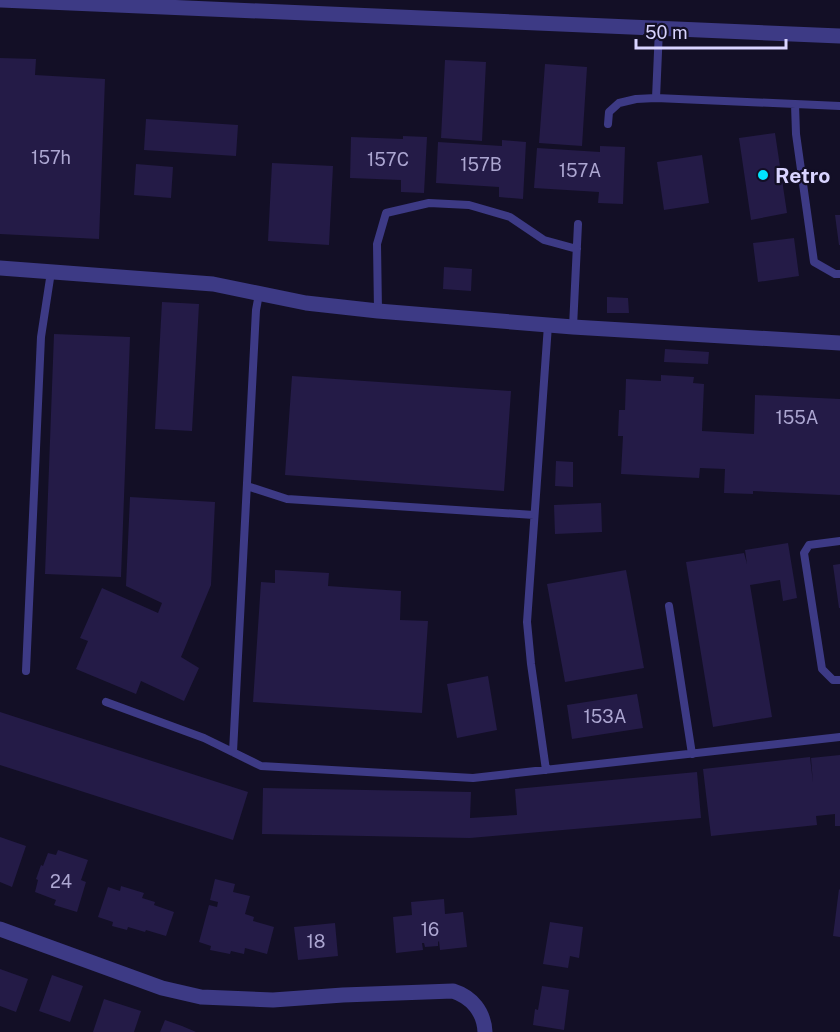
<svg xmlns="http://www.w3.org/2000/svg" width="840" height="1032" font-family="'Public Sans',sans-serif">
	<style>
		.building { fill: #241b47 }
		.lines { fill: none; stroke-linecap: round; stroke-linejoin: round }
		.service { stroke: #3d3a85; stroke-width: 8 }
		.minor { stroke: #3d3a85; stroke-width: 15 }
		.tertiary { stroke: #3d3a85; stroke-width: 15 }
		.poi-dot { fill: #00e5ff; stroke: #130f26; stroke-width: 2 }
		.labels { text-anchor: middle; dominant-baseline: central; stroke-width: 4.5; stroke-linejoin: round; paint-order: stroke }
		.number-label { font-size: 18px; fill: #aca6d1 }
		.poi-label { font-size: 21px; font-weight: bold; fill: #d9d4ff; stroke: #130f26; text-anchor: start }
	</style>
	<rect width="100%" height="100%" fill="#130f26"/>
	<path class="building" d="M 0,58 L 36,59 L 35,75 L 105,79 L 99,239 L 0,234 Z
		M 445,60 L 486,62 L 482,141 L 441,138 Z
		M 545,64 L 587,67 L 582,146 L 539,143 Z
		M 146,119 L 238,125 L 236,156 L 144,150 Z
		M 775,133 L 787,213 L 751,220 L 739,138 Z
		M 403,136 L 427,137 L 424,193 L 401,192 L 401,180 L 350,178 L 351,137 L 403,139 Z
		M 502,140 L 526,142 L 523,199 L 499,197 L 499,187 L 436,183 L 438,142 L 502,146 Z
		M 600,146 L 625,147 L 623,204 L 598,203 L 599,192 L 534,188 L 537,148 L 600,152 Z
		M 702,155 L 709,203 L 664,210 L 657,162 Z
		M 272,163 L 333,166 L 329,245 L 268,241 Z
		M 136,164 L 173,167 L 171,198 L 134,195 Z
		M 835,215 L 840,215 L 840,245 L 839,245 Z
		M 794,238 L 799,276 L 758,282 L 753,243 Z
		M 444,267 L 472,269 L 471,291 L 443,289 Z
		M 607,297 L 628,298 L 629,313 L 607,313 Z
		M 162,302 L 199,304 L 192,431 L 155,429 Z
		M 54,334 L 130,337 L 121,577 L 45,574 Z
		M 665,349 L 709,352 L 708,364 L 664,362 Z
		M 661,375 L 694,377 L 693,383 L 704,384 L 702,431 L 754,434 L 755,395 L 840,399 L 840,495 L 753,491 L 753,494 L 724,493 L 725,469 L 700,468 L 699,478 L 621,474 L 623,436 L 618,436 L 619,410 L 625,410 L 626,379 L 661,381 Z
		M 292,376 L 511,391 L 504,491 L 285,475 Z
		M 556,461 L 573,462 L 573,487 L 555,486 Z
		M 130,497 L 215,502 L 211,585 L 181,657 L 199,668 L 184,701 L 141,681 L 136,694 L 76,669 L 88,641 L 80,638 L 102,588 L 158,613 L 162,603 L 126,586 Z
		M 601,503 L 602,532 L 555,534 L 554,505 Z
		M 788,543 L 797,598 L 783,601 L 780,580 L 750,585 L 772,717 L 713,727 L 686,562 L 744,553 L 747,564 L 745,550 Z
		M 840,564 L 840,608 L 839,608 L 833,565 Z
		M 275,570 L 329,573 L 328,586 L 401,591 L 400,620 L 428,621 L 422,713 L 253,702 L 261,582 L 275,583 Z
		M 626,570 L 644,668 L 565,682 L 547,584 Z
		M 488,676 L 497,730 L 457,738 L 447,684 Z
		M 637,694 L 643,728 L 572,739 L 567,705 Z
		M 0,712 L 248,792 L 233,840 L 0,765 Z
		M 840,755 L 840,826 L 835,826 L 835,814 L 816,816 L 817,825 L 711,836 L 703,769 L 810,757 L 813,783 L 811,758 Z
		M 697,772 L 701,818 L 470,838 L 262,834 L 263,788 L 471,792 L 470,818 L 517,815 L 515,789 Z
		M 0,837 L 26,846 L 12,887 L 0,882 Z
		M 58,850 L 88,860 L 81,880 L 86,882 L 77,912 L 54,905 L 56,900 L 35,892 L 38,880 L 36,879 L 41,865 L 43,866 L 48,853 L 56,855 Z
		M 215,879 L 235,884 L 233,892 L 250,896 L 245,914 L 254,917 L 253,921 L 274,927 L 267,954 L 245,948 L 244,954 L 231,951 L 230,954 L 210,950 L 211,946 L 199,942 L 209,905 L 217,907 L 218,902 L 210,900 Z
		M 121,886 L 144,893 L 142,898 L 155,902 L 154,905 L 174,912 L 166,936 L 146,930 L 145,932 L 128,927 L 127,930 L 112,926 L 113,922 L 98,917 L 108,887 L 120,891 Z
		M 839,889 L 840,890 L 840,937 L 833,936 Z
		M 444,899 L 445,914 L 463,912 L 467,947 L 440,950 L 439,941 L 438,942 L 438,946 L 425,947 L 424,943 L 422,943 L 423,950 L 396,953 L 393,917 L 412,915 L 411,902 Z
		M 550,922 L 583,927 L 579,958 L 570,956 L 568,968 L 543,964 Z
		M 335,923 L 338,956 L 298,960 L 294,927 Z
		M 0,969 L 28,979 L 16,1012 L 0,1006 Z
		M 52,975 L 83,986 L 70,1022 L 39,1011 Z
		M 542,986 L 569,990 L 564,1030 L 533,1025 L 535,1009 L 538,1010 Z
		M 104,999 L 141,1011 L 134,1032 L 93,1032 Z
		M 165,1020 L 182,1026 L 196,1032 L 160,1032 Z"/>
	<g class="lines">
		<path class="service" d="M 656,98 L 659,29
			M 795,104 L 796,134 L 814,262 L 835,274 L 840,274
			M 608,124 L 609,112 L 619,103 L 636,99 L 656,98 L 840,106
			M 378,311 L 377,244 L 386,213 L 429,203 L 469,205 L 510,217 L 544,240 L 577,249
			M 573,327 L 578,224
			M 247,486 L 287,499 L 534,515
			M 840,541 L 809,545 L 804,553 L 822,669 L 833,680 L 840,680
			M 669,606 L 692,754
			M 26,671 L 41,337 L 51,272
			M 106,702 L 204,738 L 261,766 L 473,778 L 840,737
			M 233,752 L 256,310 L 259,294
			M 546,770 L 531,664 L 527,622 L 548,325"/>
		<path class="minor" d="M 0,268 L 213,284 L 306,303 L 378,311 L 573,327 L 840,343
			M 0,929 L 162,988 L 201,997 L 273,1000 L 343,995 L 453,991 C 472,997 484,1012 485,1032"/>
		<path class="tertiary" d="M 1,0 L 840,36"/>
	</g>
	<circle class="poi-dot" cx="763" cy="175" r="6"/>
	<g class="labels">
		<g class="number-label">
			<text x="51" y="157">157h</text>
			<text x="388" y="159">157C</text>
			<text x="481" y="164">157B</text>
			<text x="580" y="170">157A</text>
			<text x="797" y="417">155A</text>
			<text x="605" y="716">153A</text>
			<text x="61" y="881">24</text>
			<text x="430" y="929">16</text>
			<text x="316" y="941">18</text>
		</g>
		<g class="poi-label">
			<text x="775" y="175">Retro</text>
		</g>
	</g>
	<path d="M636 39v9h150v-9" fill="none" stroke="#d9d4ff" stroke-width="3"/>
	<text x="645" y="39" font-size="18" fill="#d9d4ff" stroke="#130f26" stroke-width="4.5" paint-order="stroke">50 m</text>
</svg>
